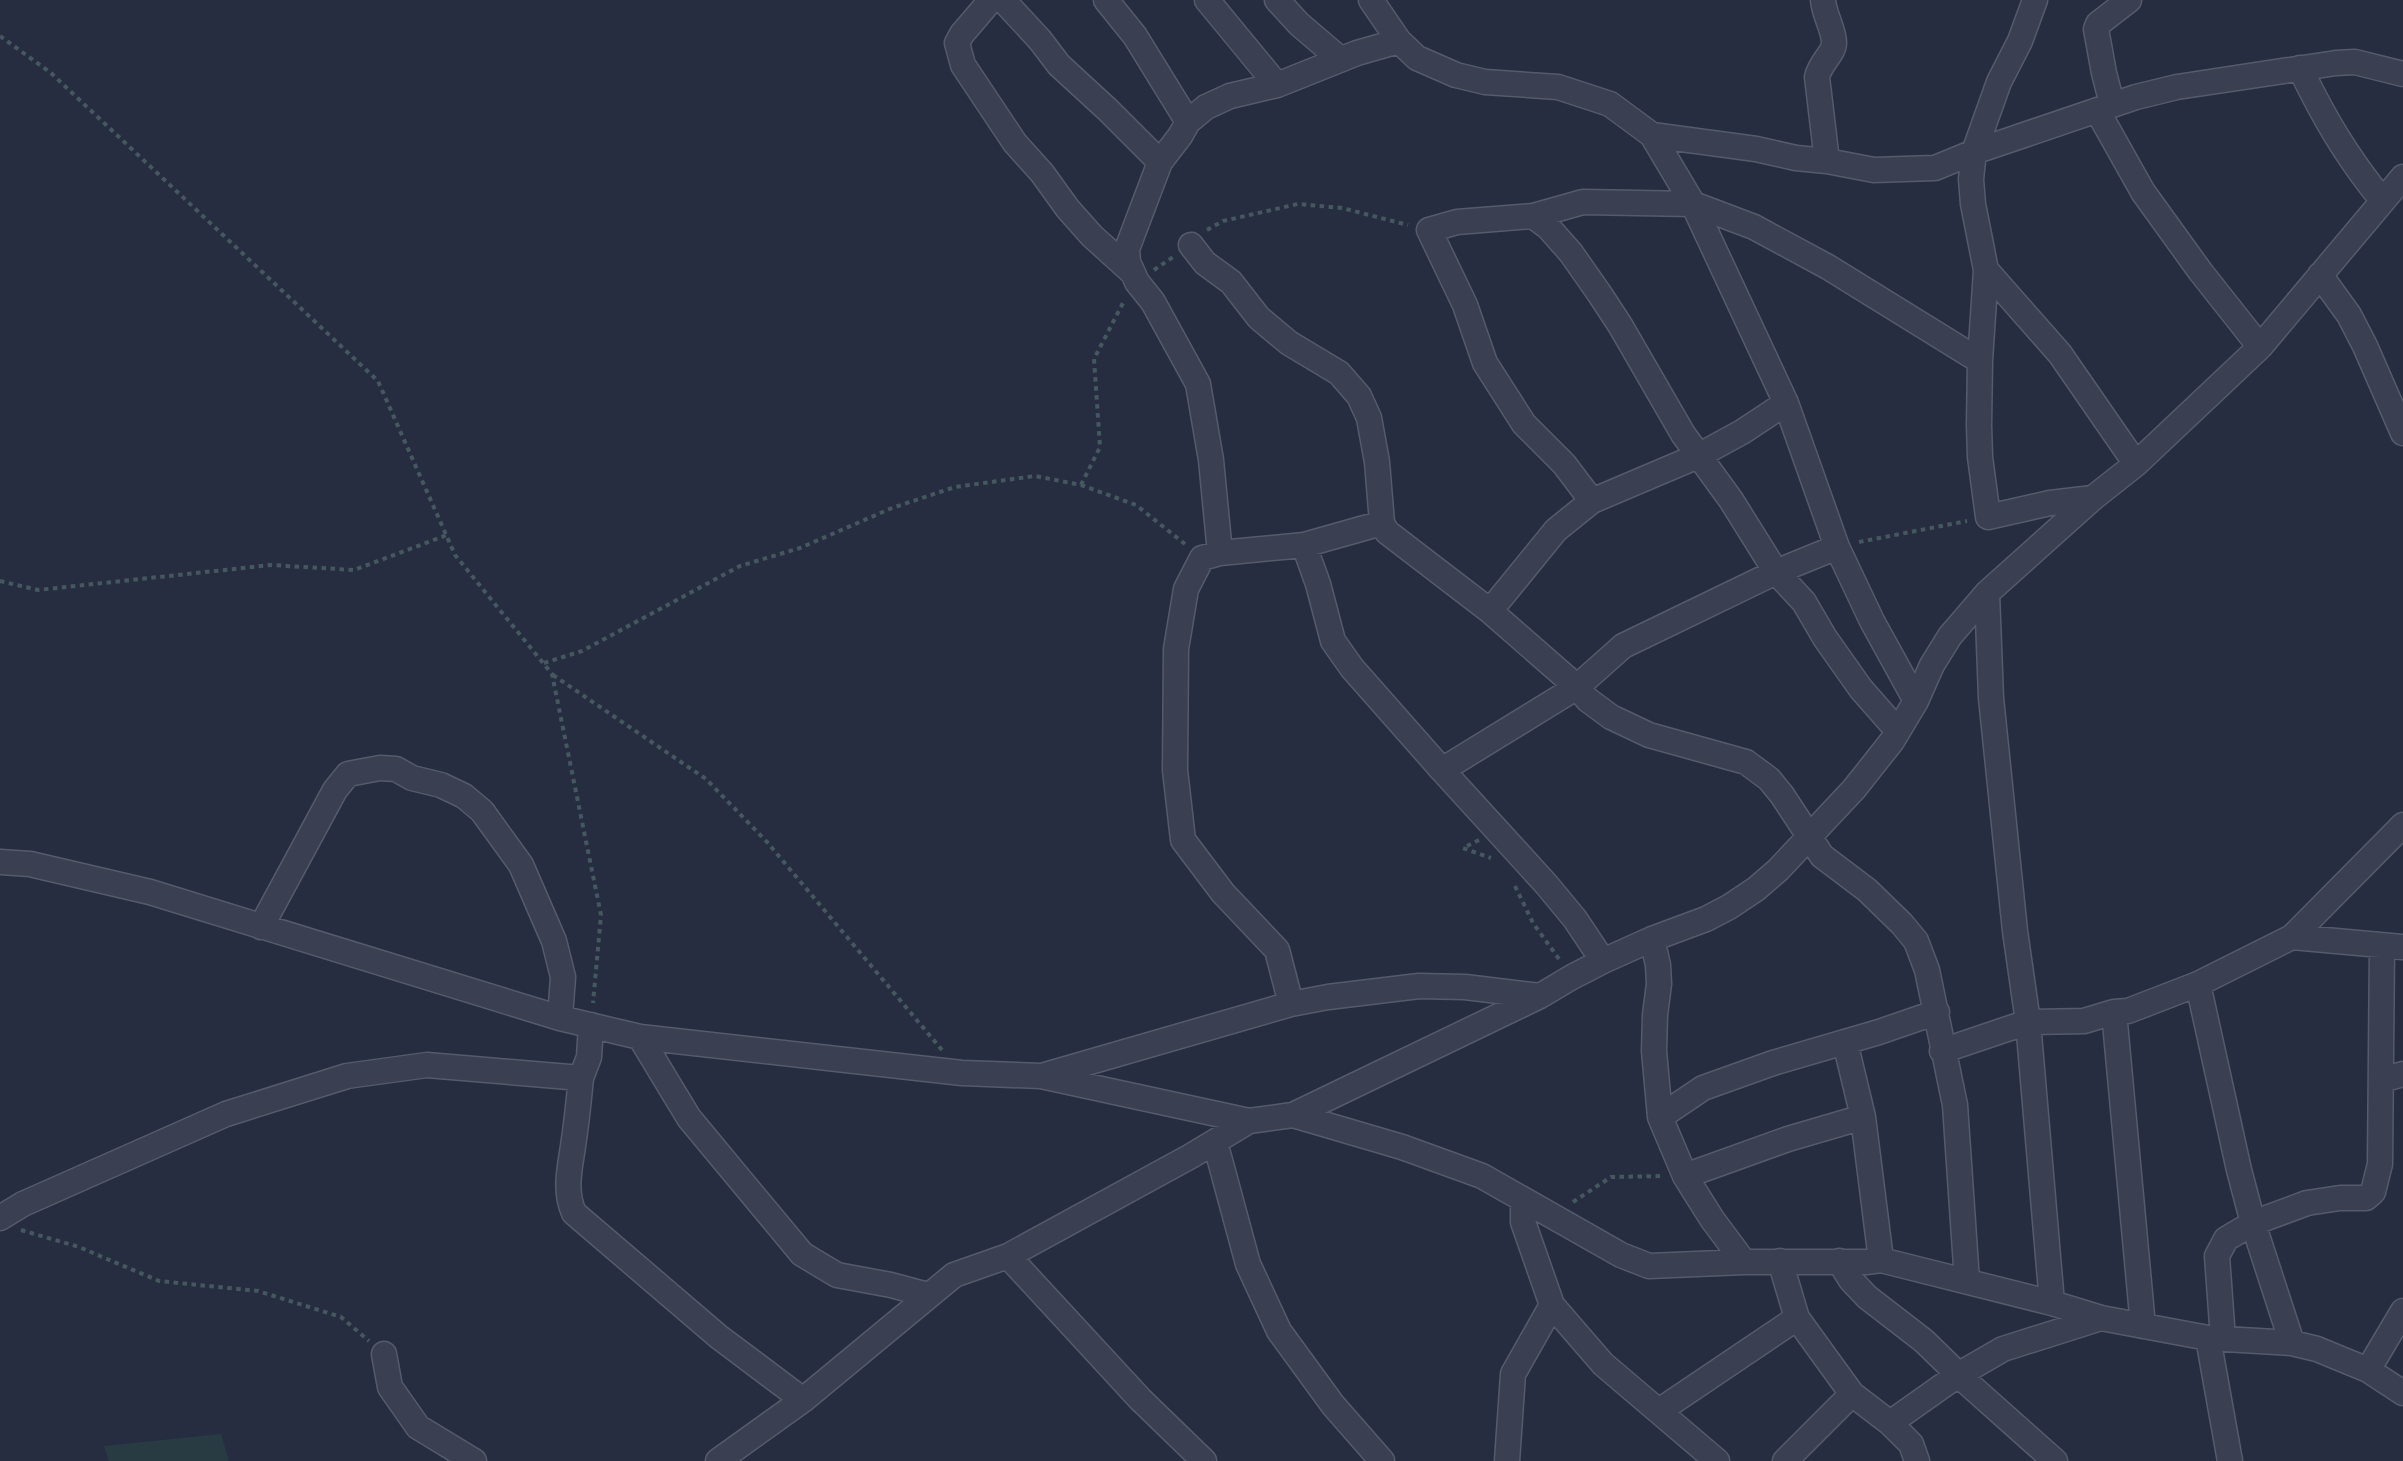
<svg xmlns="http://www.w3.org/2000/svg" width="2403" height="1461" font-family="'DejaVu Sans',sans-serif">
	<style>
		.green { fill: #283b42 }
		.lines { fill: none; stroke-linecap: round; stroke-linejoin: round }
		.minor-casing { stroke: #555b6b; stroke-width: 27 }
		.path { stroke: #46585f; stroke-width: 4; stroke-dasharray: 4.5 4.5; stroke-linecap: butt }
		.minor { stroke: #3a4051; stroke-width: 24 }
	</style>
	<rect width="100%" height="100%" fill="#262d41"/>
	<path class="green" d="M 221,1434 L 229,1461 L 109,1461 L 104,1446 Z"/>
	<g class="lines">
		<g class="minor-casing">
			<path id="minor" d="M 991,0 L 962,34 L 957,43 L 963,65 L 1015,143 L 1042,173 L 1068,209 L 1092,236 L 1133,273
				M 1003,0 L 1040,40 L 1059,65 L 1108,110 L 1160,162
				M 1106,0 L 1135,36 L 1188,122
				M 1207,0 L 1277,85
				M 1277,0 L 1299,24 L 1340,59
				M 1371,0 L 1399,41 L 1417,58 L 1456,75 L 1485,82 L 1558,87 L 1610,104 L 1652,135 L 1693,204 L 1754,227 L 1828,267 L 1980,361
				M 1823,0 C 1824,15 1834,29 1834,43 C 1834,53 1820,63 1817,77 L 1827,161
				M 2035,0 L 2020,41 L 1999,82 L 1974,152 L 1971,179 L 1973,204 L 1986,270 L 1980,361 L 1979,425 L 1980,457 L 1988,517 L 2050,503 L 2093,498
				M 2300,68 C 2324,118 2347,157 2382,200
				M 2112,104 L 2104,73 L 2096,29 L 2098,24 L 2129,0
				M 2097,110 L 2143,192 L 2200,271 L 2260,347
				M 1652,135 L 1756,149 L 1796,158 L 1827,161 L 1874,170 L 1935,168 L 1974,152 L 2136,97 L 2177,87 L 2336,63 L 2355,62 L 2403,74
				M 1533,216 L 1548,227 L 1571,253 L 1599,293 L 1620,325 L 1683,434 L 1731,500 L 1776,572 L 1804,602 L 1825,638 L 1861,689 L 1898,731
				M 1191,245 L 1205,263 L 1231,282 L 1259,318 L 1289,343 L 1339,373 L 1359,396 L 1369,418 L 1377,462 L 1382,523 L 1387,532 L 1490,611 L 1577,687 L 1588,700 L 1611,717 L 1649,735 L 1746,762 L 1769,779 L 1782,795 L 1822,856 L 1867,890 L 1902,924 L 1916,941 L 1927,970 L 1955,1105 L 1967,1281
				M 1986,270 L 2060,354 L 2136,464
				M 2320,275 L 2349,315 L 2365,346 L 2403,433
				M 1592,501 L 1564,464 L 1524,424 L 1485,363 L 1465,305 L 1429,230 L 1457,222 L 1533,216 L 1583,202 L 1693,204 L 1786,403 L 1837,547 L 1872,621 L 1916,701
				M 1304,545 L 1318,584 L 1333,641 L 1352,668 L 1442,770
				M 1220,553 L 1211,460 L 1198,384 L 1153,302 L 1137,282 L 1128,262 L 1127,249 L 1160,162 L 1180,136 L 1188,122 L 1206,107 L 1230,96 L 1277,85 L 1357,53 L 1399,41
				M 1987,593 L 1991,698 L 2015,931 L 2028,1022 L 2052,1303
				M 1490,611 L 1556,530 L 1592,501 L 1698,456 L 1742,432 L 1786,403
				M 0,862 L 30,864 L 150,892 L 560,1018 L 640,1037 L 962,1073 L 1041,1076 L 1249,1121 L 1293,1115 L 1402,1147 L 1482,1176 L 1621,1255 L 1649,1266 L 1744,1262 L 1866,1262 L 1881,1260 L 2052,1303 L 2101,1318 L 2208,1338 L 2292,1343 L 2317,1349 L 2368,1370 L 2403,1393
				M 261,927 L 335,790 L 348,774 L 380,768 L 396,769 L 412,778 L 441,785 L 464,796 L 482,811 L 521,865 L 554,941 L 563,977 L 560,1018
				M 2292,937 L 2403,947
				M 1652,939 L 1658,965 L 1659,984 L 1655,1015 L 1654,1051 L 1660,1117 L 1685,1176 L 1712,1219 L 1744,1262
				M 1603,961 L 1575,919 L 1546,884 L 1442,770 L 1577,687 L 1623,646 L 1776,572 L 1837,547
				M 2198,984 L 2239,1170 L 2253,1223 L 2292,1343
				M 1291,1004 L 1277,950 L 1223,893 L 1183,840 L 1175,770 L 1176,649 L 1186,589 L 1202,558 L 1220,553 L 1304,545 L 1382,523
				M 2114,1012 L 2143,1326
				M 640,1037 L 689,1118 L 802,1254 L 837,1275 L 891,1285 L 928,1295
				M 1942,1051 L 2028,1022 L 2084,1021 L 2114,1012 L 2128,1011 L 2198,984 L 2292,937 L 2403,825
				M 1045,1075 L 1291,1004 L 1328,997 L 1419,986 L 1465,987 L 1540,996
				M 581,1078 C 579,1098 577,1119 574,1139 C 571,1164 563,1189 574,1213 L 719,1337 L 803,1400
				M 2382,1080 L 2403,1074
				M 1293,1115 L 1540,996 L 1572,977 L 1603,961 L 1652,939 L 1706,919 L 1729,907 L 1756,889 L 1778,870 L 1854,789 L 1892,741 L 1916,701 L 1932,665 L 1950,636 L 1987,593 L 2093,498 L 2136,464 L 2260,347 L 2403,177
				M 1660,1117 L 1703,1088 L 1773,1063 L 1879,1032 L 1937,1012
				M 1863,1117 L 1881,1260
				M 1215,1142 L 1248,1264 L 1279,1331 L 1333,1405 L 1382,1461
				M 1685,1176 L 1788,1139 L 1863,1117 L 1845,1042
				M 1523,1200 L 1523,1222 L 1552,1305 L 1603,1364 L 1717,1461
				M 0,1218 L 23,1204 L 226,1114 L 347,1076 L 427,1065 L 581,1078 L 589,1057 L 591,1025
				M 1008,1256 L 1140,1399 L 1204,1461
				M 1780,1261 L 1797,1318 L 1852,1394 L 1890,1423 L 1911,1444 L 1917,1461
				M 1839,1261 L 1851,1280 L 1867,1297 L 1924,1341 L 1964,1380 L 2055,1461
				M 2208,1338 L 2230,1461
				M 2223,1339 L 2217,1256 L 2226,1239 L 2253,1223 L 2307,1203 L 2340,1198 L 2366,1198 L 2373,1192 L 2380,1164 L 2382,946
				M 384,1354 L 390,1387 L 418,1427 L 474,1461
				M 2368,1370 L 2403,1311
				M 1659,1411 L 1797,1318
				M 1890,1423 L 1958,1375 L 2003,1349 L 2101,1318
				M 718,1461 L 803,1400 L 954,1275 L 1008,1256 L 1191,1156 L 1249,1121
				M 1507,1461 L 1513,1374 L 1552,1305
				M 1785,1461 L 1852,1394"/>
		</g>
		<path class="path" d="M 0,36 L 51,73 L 378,381 L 455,555 L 552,674 L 601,915 L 593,1003
			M 1207,230 L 1223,221 L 1298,204 L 1342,208 L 1408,225
			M 1154,270 L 1173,257
			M 1081,485 L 1100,447 L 1094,359 L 1124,301
			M 1859,542 L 1967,521
			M 0,581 L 38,590 L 271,565 L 354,570 L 447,535
			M 544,663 L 582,651 L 740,566 L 800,548 L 892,508 L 955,487 L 1035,476 L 1081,485 L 1136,505 L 1185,544
			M 553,675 L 706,779 L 767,842 L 942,1050
			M 1479,840 L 1463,848 L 1491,858
			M 1515,886 L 1533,923 L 1559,959
			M 1573,1202 L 1611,1177 L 1663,1176
			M 21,1230 L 79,1247 L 159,1281 L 258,1291 L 341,1317 L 369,1341"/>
		<use href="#minor" class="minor"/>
	</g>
</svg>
